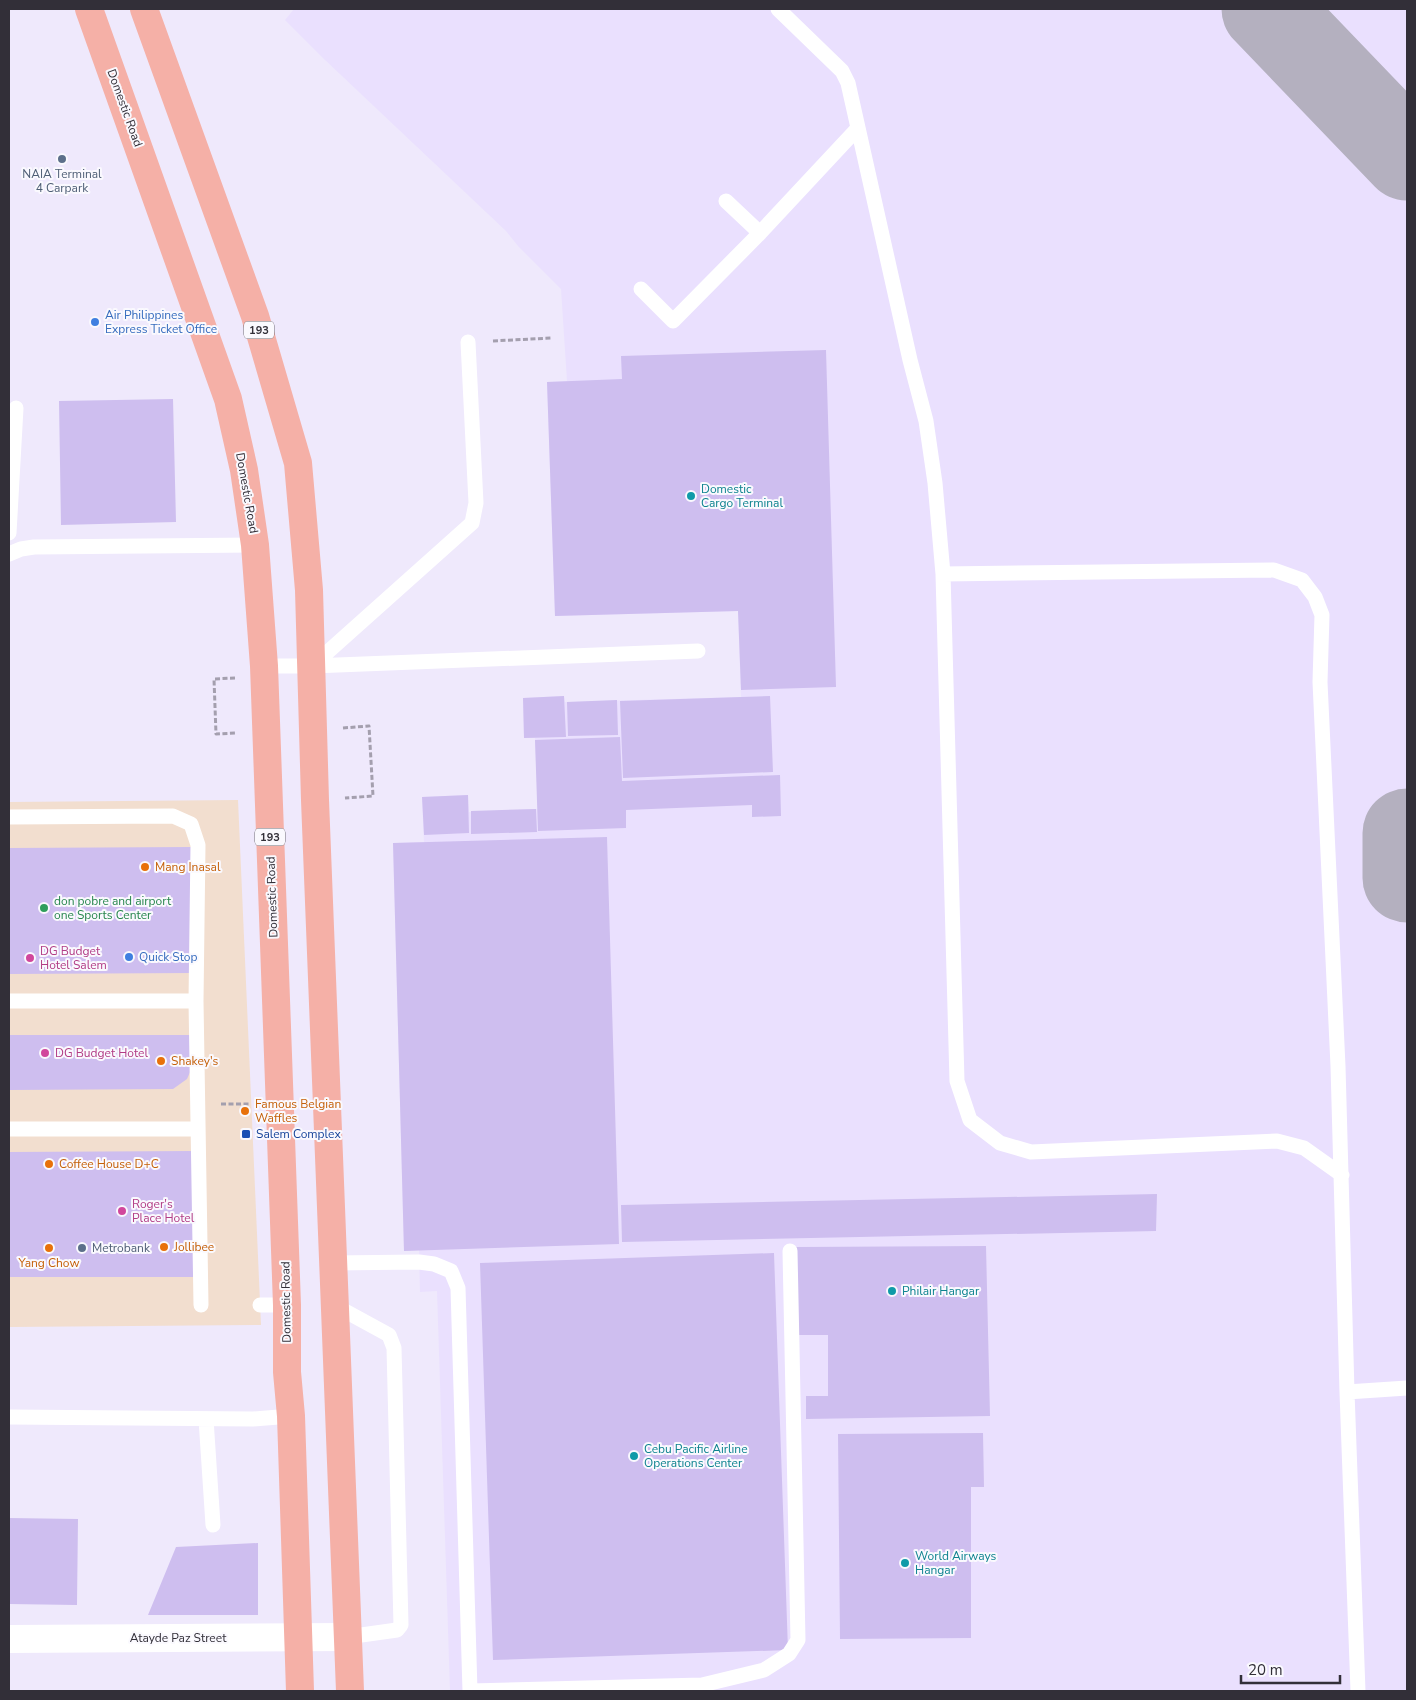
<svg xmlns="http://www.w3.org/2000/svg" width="1416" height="1700" font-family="'Nunito Sans',sans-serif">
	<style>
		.commercial { fill: #f2decf }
		.built { fill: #eae0fe }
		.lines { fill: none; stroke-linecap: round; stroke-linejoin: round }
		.taxiway { stroke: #b4b0bf; stroke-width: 89 }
		.building { fill: #cebeef }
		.path { stroke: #a49fae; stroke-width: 3; stroke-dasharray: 5 2.5; stroke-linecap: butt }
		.service { stroke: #fff; stroke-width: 15 }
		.minor { stroke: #fff; stroke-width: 28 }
		.primary { stroke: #f5b0a7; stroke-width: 28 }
		.service-dot { fill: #5c6f8a; stroke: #faf9fe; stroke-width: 2 }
		.shop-dot { fill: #3f7fe0; stroke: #faf9fe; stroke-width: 2 }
		.culture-dot { fill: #0f9aa8; stroke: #faf9fe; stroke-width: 2 }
		.food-dot { fill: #e8710a; stroke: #faf9fe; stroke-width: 2 }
		.leisure-dot { fill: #2e9e5b; stroke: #faf9fe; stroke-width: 2 }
		.hotel-dot { fill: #d1479c; stroke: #faf9fe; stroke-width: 2 }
		.transit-dot { fill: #1a4fb4; stroke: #faf9fe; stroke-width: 2 }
		.labels { text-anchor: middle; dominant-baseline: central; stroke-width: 4; stroke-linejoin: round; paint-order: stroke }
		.shield { fill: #faf9fe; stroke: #6e6c73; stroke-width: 1 }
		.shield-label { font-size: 11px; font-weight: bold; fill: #322f38 }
		.street-label { font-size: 12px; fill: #322f38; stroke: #faf9fe }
		.service-label { font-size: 12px; fill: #4e5e75; stroke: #faf9fe }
		.shop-label { font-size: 12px; fill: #366cbe; stroke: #faf9fe; text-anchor: start }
		.culture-label { font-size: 12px; fill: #0d838f; stroke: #faf9fe; text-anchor: start }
		.food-label { font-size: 12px; fill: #c56008; stroke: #faf9fe; text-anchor: start }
		.leisure-label { font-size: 12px; fill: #27864d; stroke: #faf9fe; text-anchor: start }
		.hotel-label { font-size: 12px; fill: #b23c85; stroke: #faf9fe; text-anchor: start }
		.transit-label { font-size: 12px; fill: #164399; stroke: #faf9fe; text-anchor: start }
	</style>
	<rect width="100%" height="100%" fill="#efe9fc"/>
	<path class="commercial" d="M 238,800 L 261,1325 L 9,1327 L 9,802 Z"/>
	<path class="built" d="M 294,9 L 1407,9 L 1407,1691 L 450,1691 L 437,1291 L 420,1292 L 419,1250 L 404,1251 L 393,843 L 424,842 L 422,797 L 468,795 L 469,812 L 538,809 L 535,738 L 524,738 L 523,698 L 564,696 L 565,702 L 567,702 L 741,697 L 738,611 L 555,616 L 547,382 L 567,381 L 561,289 L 518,246 L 506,231 L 324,59 L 285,20 Z"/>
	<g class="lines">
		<path class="taxiway" d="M 1266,9 L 1407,156
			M 1407,833 L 1407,878"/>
	</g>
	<path class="building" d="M 826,350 L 836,687 L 741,690 L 738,611 L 555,616 L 547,382 L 622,379 L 621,356 Z
		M 173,399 L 176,522 L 61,525 L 59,401 Z
		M 564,696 L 566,737 L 524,738 L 523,698 Z
		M 770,696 L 773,772 L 623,778 L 620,701 Z
		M 617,700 L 618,735 L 568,736 L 567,702 Z
		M 620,737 L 622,781 L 780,775 L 781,816 L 752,817 L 752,805 L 626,810 L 626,828 L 538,831 L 535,740 Z
		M 468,795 L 469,833 L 424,835 L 422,797 Z
		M 536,809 L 537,832 L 471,834 L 471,811 Z
		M 607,837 L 619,1244 L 404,1251 L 393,843 Z
		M 191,847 L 192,973 L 9,974 L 9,848 Z
		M 9,1035 L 191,1035 L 191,1070 L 187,1079 L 173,1089 L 9,1090 Z
		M 193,1151 L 193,1277 L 9,1277 L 9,1152 Z
		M 1157,1194 L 1156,1231 L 622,1242 L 621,1205 Z
		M 986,1246 L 990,1416 L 806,1419 L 806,1396 L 828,1396 L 828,1335 L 796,1335 L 796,1247 Z
		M 774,1253 L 788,1650 L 493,1660 L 480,1263 Z
		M 983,1433 L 984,1487 L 971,1487 L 971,1638 L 840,1639 L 838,1434 Z
		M 9,1518 L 78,1519 L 77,1605 L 9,1604 Z
		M 258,1543 L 258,1615 L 148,1615 L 176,1547 Z"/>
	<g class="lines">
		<path class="path" d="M 493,341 L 552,338
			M 235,678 L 214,679 L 216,734 L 237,733
			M 343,728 L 369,726 L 373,796 L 345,798
			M 221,1104 L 249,1104"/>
		<path class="service" d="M 778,9 L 842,71 L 848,83 L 910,360 L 926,421 L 935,483 L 943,574 L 957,1081 L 970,1120 L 1000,1143 L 1031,1152 L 1277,1141 L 1304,1148 L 1342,1175
			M 726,201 L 760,233
			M 641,289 L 673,321 L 760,233 L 857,129
			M 9,533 L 16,408
			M 9,554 L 21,549 L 34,547 L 255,545
			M 943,574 L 1274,570 L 1302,580 L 1315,597 L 1322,615 L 1320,682 L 1338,1066 L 1347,1392 L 1358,1691
			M 264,666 L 312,666 L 698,651
			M 312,666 L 472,523 L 476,503 L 468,342
			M 9,817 L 173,816 L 191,824 L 198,845 L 196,1001 L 201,1305
			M 9,1001 L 196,1001
			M 9,1129 L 198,1129
			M 333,1263 L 419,1262 L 434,1264 L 451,1271 L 458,1288 L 470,1691
			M 260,1305 L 287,1305
			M 334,1305 L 389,1335 L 394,1348 L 401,1625 L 397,1630 L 347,1637
			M 1347,1392 L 1407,1388
			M 9,1417 L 253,1419 L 291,1416
			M 206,1419 L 213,1525
			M 471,1691 L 702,1685 L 764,1670 L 789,1654 L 798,1640 L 790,1251"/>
		<path class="minor" d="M 9,1639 L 347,1637"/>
		<path class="primary" d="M 89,9 L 228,399 L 244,470 L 255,545 L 264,666 L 287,1305 L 287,1372 L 291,1416 L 300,1691
			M 144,9 L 255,316 L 298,463 L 309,590 L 315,800 L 350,1691"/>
	</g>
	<g class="service-dot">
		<circle cx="62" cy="159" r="5"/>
		<circle cx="82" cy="1248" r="5"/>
	</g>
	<g class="shop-dot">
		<circle cx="95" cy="322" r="5"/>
		<circle cx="129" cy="957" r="5"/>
	</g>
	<g class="culture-dot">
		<circle cx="691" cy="496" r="5"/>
		<circle cx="892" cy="1291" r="5"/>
		<circle cx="634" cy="1456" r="5"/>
		<circle cx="905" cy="1563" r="5"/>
	</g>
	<g class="food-dot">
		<circle cx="145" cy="867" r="5"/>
		<circle cx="161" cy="1061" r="5"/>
		<circle cx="245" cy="1111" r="5"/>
		<circle cx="49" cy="1164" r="5"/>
		<circle cx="164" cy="1247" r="5"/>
		<circle cx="49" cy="1248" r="5"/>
	</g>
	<circle class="leisure-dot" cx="44" cy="908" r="5"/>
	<g class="hotel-dot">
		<circle cx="30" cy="958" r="5"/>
		<circle cx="45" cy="1053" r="5"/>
		<circle cx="122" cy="1211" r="5"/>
	</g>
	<rect class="transit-dot" x="241" y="1129" width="10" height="10" rx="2.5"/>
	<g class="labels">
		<g class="shield">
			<rect x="244" y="321.5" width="30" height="17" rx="4"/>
			<rect x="255" y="828.5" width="30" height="17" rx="4"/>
		</g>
		<g class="shield-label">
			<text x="259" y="330">193</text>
			<text x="270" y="837">193</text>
		</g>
		<g class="street-label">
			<text transform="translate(125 108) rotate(70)">Domestic Road</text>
			<text transform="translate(247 493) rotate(80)">Domestic Road</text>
			<text transform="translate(272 897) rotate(-92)">Domestic Road</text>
			<text transform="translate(286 1302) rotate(-91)">Domestic Road</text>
			<text x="178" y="1638">Atayde Paz Street</text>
		</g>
		<g class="service-label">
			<text x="62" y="174">NAIA Terminal<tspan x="62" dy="14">4 Carpark</tspan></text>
			<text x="92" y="1248" text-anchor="start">Metrobank</text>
		</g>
		<g class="shop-label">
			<text x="105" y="315">Air Philippines<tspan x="105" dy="14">Express Ticket Office</tspan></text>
			<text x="139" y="957">Quick Stop</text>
		</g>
		<g class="culture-label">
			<text x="701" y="489">Domestic<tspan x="701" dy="14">Cargo Terminal</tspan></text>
			<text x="902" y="1291">Philair Hangar</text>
			<text x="644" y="1449">Cebu Pacific Airline<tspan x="644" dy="14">Operations Center</tspan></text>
			<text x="915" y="1556">World Airways<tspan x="915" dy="14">Hangar</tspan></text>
		</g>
		<g class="food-label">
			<text x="155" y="867">Mang Inasal</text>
			<text x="171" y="1061">Shakey's</text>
			<text x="255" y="1104">Famous Belgian<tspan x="255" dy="14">Waffles</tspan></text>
			<text x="59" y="1164">Coffee House D+C</text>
			<text x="174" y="1247">Jollibee</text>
			<text x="49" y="1263" text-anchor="middle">Yang Chow</text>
		</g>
		<g class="leisure-label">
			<text x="54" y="901">don pobre and airport<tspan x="54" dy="14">one Sports Center</tspan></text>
		</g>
		<g class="hotel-label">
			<text x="40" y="951">DG Budget<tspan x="40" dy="14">Hotel Salem</tspan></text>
			<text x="55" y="1053">DG Budget Hotel</text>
			<text x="132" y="1204">Roger's<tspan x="132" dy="14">Place Hotel</tspan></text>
		</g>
		<g class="transit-label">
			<text x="256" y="1134">Salem Complex</text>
		</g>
	</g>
	<rect width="1416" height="1700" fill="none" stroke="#322f38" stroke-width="20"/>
	<path d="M1241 1675v8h99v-8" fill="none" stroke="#322f38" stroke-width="2.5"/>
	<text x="1248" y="1675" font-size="15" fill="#322f38" stroke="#faf9fe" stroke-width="4" paint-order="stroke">20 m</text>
</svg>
